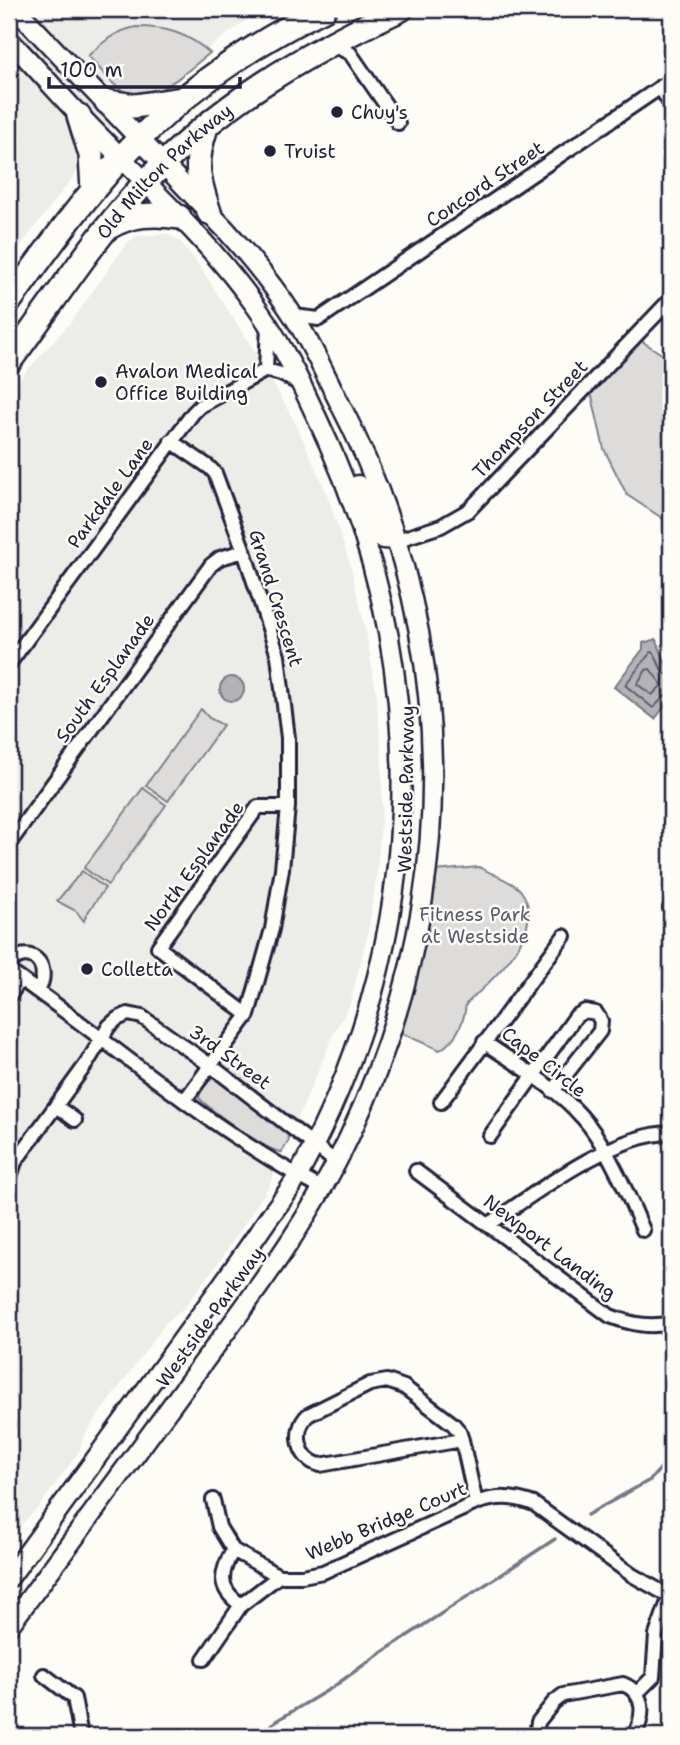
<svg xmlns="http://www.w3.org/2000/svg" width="680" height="1745" font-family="'Shantell Sans',sans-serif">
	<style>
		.built { fill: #ecece9 }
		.green { fill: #dddcdb; stroke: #807f8b; stroke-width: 2 }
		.water { fill: #b2b2b7; stroke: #787885; stroke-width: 2 }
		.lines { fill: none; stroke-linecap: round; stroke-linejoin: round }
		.shore { stroke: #5c5c6d; stroke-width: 2 }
		.stream { stroke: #787885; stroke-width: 3.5 }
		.street-casing { stroke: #22223b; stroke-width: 18 }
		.secondary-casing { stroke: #22223b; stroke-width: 23 }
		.highway-casing { stroke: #22223b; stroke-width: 28 }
		.street { stroke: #fdfcf7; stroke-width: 12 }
		.secondary { stroke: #fdfcf7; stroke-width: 18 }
		.highway { stroke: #fdfcf7; stroke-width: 23 }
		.poi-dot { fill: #22223b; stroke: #fdfcf7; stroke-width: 2.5 }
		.labels { text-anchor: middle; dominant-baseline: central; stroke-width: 5; stroke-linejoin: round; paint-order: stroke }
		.poi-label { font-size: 19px; fill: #22223b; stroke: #fdfcf7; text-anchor: start }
		.street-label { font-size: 19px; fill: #22223b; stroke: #fdfcf7 }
		.park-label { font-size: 19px; fill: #5a5a6b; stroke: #fdfcf7 }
	</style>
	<rect width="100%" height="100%" fill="#fdfcf7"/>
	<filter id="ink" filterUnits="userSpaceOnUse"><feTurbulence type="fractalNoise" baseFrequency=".0143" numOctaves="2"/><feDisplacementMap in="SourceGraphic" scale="14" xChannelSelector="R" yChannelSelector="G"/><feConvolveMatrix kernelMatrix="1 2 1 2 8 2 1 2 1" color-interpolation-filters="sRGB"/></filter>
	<g filter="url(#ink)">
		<path class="built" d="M 9,9 L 270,9 L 249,18 L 121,114 L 9,261 Z
			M 167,234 L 181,242 L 200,267 L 254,350 L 296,424 L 327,494 L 351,568 L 366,632 L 376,691 L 382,759 L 382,810 L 377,874 L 367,937 L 350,1004 L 335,1031 L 269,1186 L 221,1259 L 184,1308 L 166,1323 L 102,1410 L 83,1438 L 80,1450 L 38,1508 L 9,1536 L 9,395 L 24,374 L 71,322 L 127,243 L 136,236 Z"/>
		<path class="green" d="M 136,27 C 166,27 187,33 210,53 C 184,72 147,114 115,85 C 105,77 98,65 88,56 C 103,42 115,31 136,27 Z
			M 640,340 L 671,360 L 671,524 L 627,495 L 604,449 L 591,392 Z
			M 201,709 L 209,718 L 223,725 L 168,801 L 146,785 Z
			M 143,788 L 166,805 L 108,885 L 84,868 Z
			M 479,867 C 489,873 515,882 521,891 C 549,930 492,981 466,1004 C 464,1023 457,1039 440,1050 L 398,1032 L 419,953 L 435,871 Z
			M 82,871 L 105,888 L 86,915 L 84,921 L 76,911 L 57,901 Z
			M 215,1077 L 287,1132 L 289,1140 L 282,1152 C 265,1151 212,1111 199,1098 C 200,1090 208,1080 215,1077 Z"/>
		<path class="water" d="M 656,639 L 671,676 L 671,698 L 655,719 L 614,687 L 643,649 L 643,643 Z
			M220 689a12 12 0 1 1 24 0a12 12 0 1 1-24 0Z"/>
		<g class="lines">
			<path class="shore" d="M 650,669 L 662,685 L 652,695 L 637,684 L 646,670 Z
				M 671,676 L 663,673 L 654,653 L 651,652 L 625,685 L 653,708 L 665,696 L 671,694"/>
			<path class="stream" d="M 587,1515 L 650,1480 L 671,1457
				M 257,1736 L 276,1721 L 333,1687 L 372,1659 L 555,1539"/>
			<g class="street-casing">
				<path id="street" d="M 670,9 L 671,11
					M 330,44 L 350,53 L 398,123
					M 660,87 L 671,105
					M 293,316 L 319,319 L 671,80
					M 266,370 L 268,325
					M 171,441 L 209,467 L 215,473 L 244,551 L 278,656 L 288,738 L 288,807 L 282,869 L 272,929 L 248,1015 L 184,1101
					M 398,540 L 441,526 L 469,510 L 671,299
					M 9,664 L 193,413 L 200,406 L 266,370 L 281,374 L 300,384
					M 9,844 L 211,565 L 220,558 L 244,551
					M 670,908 L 671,906
					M 9,965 C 26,942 54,963 38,991
					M 9,971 C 113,1043 208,1129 321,1188
					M 9,996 L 21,979
					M 248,1015 L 158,947 L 258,807 L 288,807
					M 484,1042 C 517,1065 556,1087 582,1117 C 606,1143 629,1196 643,1230
					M 441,1102 L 564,936
					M 56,1106 L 75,1120
					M 490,1136 L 576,1016 L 585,1011 L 596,1013 L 601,1021 L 600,1031 L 553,1091
					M 416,1171 L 610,1316 C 631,1324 649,1328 671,1323
					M 9,1180 L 15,1162 L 87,1063 L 109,1026 L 117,1019 L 128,1014 L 142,1017 L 210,1065 L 336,1162
					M 488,1225 C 535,1193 614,1133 671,1133
					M 387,1381 L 404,1387 L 453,1424 L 459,1431 L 462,1440 L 320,1465 C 298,1460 292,1430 308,1415 L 370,1384 Z
					M 462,1440 L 476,1503
					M 213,1500 L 219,1527 L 233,1550 L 279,1576 L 302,1576 L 323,1572 L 476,1503 C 497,1496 513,1496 534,1504 L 632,1575 L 671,1597
					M 233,1550 C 220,1573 217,1588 241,1605
					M 204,1659 L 241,1605 L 279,1576
					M 44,1675 L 74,1698 L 81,1736
					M 637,1693 L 653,1677 L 656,1635 L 671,1593
					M 536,1736 L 538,1722 L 554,1702 L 563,1695 L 623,1684 C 647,1694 644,1717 634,1736"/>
			</g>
			<g class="secondary-casing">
				<path id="secondary" d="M 9,40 C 34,65 57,92 82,118 C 141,180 207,237 257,308 C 286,349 307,396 328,442 C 435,682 425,941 300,1172 C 292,1188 280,1202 270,1216 C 248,1248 226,1280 203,1311 C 139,1400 74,1489 9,1578
					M 358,485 L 378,536 L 383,539 L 398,540
					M 9,1626 C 70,1544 131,1461 191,1379 C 249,1301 309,1223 350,1135 C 462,895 461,636 338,400 C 324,372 311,343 294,317 C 274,286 250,257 226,230 L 16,9"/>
			</g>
			<g class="highway-casing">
				<g id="highway">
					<path d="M 107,102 L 135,106 L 182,99"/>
					<path d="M 79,116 L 91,155 L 93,190"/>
					<path d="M 206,127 C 194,163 197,176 209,212"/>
					<path d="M 109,227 C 131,214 154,213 179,217"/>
					<path d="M 9,302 C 44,254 79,204 120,159 C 177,97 248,46 324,9"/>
					<path id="s1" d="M 9,362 C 53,303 94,238 144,184 C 215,106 306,53 401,9"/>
				</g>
			</g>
			<use href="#street" class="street"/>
			<use href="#secondary" class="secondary"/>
			<use href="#highway" class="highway"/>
		</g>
	</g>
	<g class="poi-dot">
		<circle cx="337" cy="112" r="7"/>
		<circle cx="270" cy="151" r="7"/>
		<circle cx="101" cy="382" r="7"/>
		<circle cx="87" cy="969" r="7"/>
	</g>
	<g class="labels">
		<g class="poi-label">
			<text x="351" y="112">Chuy's</text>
			<text x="284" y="151">Truist</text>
			<text x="115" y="371">Avalon Medical<tspan x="115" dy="22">Office Building</tspan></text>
			<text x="101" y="969">Colletta</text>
		</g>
		<g class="street-label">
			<text stroke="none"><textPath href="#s1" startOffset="247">Old Milton Parkway</textPath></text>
			<text transform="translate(485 184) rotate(-34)">Concord Street</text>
			<text transform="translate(530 419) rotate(-46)">Thompson Street</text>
			<text transform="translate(110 493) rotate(-54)">Parkdale Lane</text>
			<text transform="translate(276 598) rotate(73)">Grand Crescent</text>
			<text transform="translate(105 678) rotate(-54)">South Esplanade</text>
			<text transform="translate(406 789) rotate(-89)">Westside Parkway</text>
			<text transform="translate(194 866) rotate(-54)">North Esplanade</text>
			<text transform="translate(230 1057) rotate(36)">3rd Street</text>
			<text transform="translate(544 1062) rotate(38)">Cape Circle</text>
			<text transform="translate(550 1247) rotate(37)">Newport Landing</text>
			<text transform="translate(210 1317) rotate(-54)">Westside Parkway</text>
			<text transform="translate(386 1521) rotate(-23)">Webb Bridge Court</text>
		</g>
		<g class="park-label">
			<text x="475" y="914">Fitness Park<tspan x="475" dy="22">at Westside</tspan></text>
		</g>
	</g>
	<rect width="680" height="1745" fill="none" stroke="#fdfcf7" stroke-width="35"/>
	<rect x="18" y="18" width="645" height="1710" fill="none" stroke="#22223b" stroke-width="2.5" filter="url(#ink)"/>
	<path d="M49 77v10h191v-10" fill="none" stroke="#22223b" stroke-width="3.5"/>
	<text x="60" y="77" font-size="21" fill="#22223b" stroke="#fdfcf7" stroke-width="5" paint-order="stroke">100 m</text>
</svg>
